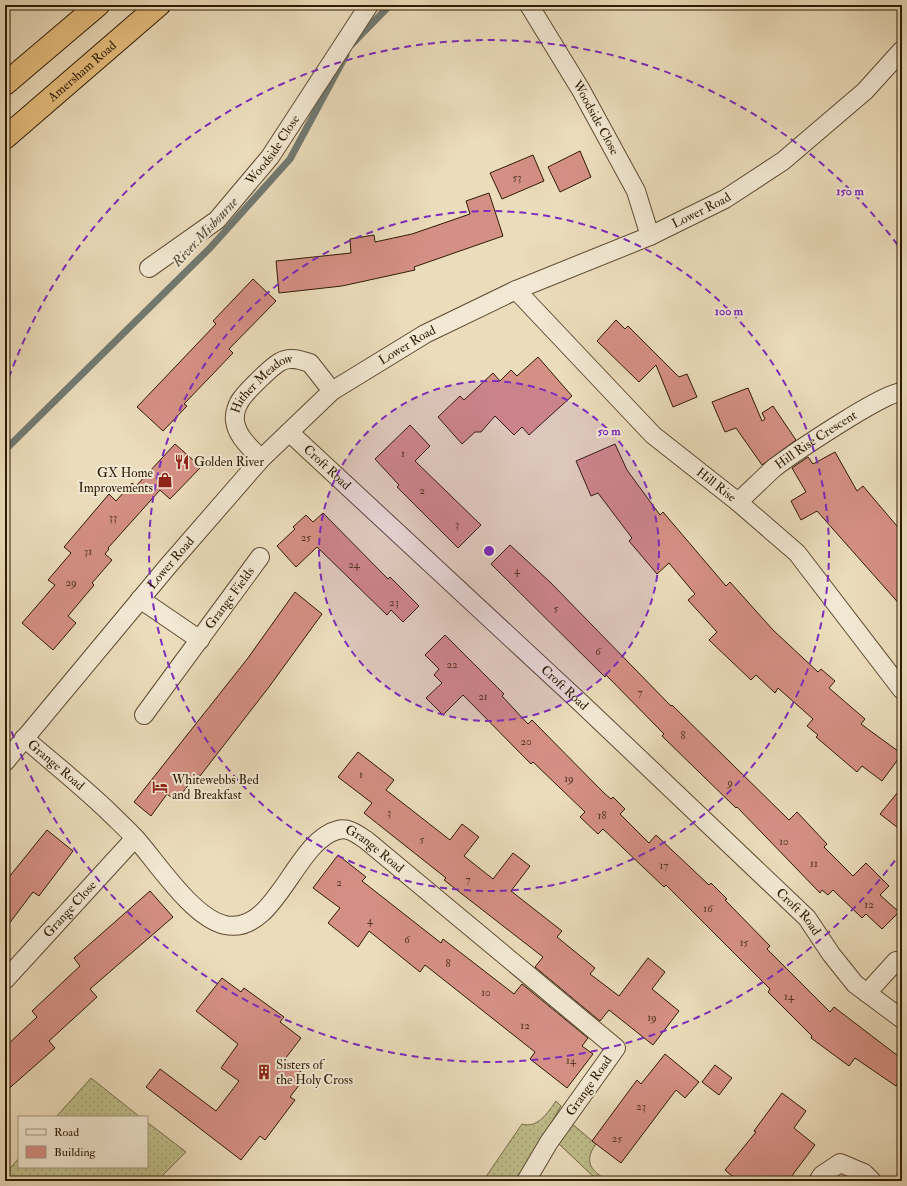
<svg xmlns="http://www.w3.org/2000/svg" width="907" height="1186" font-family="'IM FELL Double Pica',serif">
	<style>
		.grass { fill: url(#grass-dots); stroke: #766c48 }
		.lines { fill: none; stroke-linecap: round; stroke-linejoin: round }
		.stream { stroke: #717a72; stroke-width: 7 }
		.building { fill: #d59085; stroke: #2e1b04 }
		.minor-casing { stroke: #5d4b32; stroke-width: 20 }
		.trunk-casing { stroke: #2e1b04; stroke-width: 24 }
		.minor { stroke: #f2e8d3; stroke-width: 18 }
		.trunk { stroke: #e6be7e; stroke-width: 22 }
		.ring { fill: none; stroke: #7b2cbf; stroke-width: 2; stroke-dasharray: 7 5 }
		.labels { text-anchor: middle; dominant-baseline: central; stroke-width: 4; stroke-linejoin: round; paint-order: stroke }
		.number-label { font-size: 11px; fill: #583824 }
		.street-label { font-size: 13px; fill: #2e1b04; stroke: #f2e8d3 }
		.poi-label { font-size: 13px; fill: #2e1b04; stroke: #f2e8d3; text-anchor: start }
		.water-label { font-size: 14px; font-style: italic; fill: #504a3b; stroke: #f2e8d3 }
		.centre { fill: #7b2cbf; stroke: #f2e8d3; stroke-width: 2 }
		.ring-label { font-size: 12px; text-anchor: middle; font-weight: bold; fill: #7b2cbf; stroke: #f2e8d3; stroke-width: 4; stroke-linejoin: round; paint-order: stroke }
	</style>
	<defs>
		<pattern id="grass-dots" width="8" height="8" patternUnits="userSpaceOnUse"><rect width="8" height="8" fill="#bfbe8b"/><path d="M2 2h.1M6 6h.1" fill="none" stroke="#a4a376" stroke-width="1.8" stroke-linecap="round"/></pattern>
	</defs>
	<rect width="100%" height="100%" fill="#ebdcbb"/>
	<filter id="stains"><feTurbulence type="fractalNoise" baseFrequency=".005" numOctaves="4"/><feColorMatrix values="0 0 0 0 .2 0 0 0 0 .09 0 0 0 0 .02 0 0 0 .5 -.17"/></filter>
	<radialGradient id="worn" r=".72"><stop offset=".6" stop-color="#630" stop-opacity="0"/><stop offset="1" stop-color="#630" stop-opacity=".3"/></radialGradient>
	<path class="grass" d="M 91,1078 L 140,1117 L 56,1117 Z
		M 556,1101 L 561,1106 L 517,1181 L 483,1181 L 522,1124 C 538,1129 548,1112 556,1101 Z
		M 147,1122 L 186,1152 L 162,1176 L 167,1181 L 5,1181 L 5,1174 L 19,1158 L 19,1167 L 147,1167 Z
		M 571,1123 L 596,1144 C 582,1163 593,1173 610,1181 L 598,1181 L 559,1144 Z"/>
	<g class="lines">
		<path class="stream" d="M 352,44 L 390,5
			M 5,450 L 210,248 L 290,159 L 346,55"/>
	</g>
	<path class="building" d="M 580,151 L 591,177 L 560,192 L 548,167 Z
		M 533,155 L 544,181 L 502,199 L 490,173 Z
		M 489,193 L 503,236 L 414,267 L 415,270 L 342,286 L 279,293 L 276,261 L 351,253 L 350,239 L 374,235 L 375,242 L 412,234 L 470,214 L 466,201 Z
		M 253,279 L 276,301 L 229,349 L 233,353 L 184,404 L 187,406 L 163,431 L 137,407 L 216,324 L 213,321 Z
		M 616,320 L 625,329 L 628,326 L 679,377 L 687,374 L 697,397 L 673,407 L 656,365 L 639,382 L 597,341 Z
		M 538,357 L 572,396 L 529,435 L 522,427 L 514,435 L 495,416 L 481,432 L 475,432 L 462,444 L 438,417 L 460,396 L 464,400 L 493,373 L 500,381 L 511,370 L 517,376 Z
		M 748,388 L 762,421 L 765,419 L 762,413 L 773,406 L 796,440 L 762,465 L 736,428 L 725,432 L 712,402 Z
		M 410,425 L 430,446 L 415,461 L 481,525 L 458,548 L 397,487 L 399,485 L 375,459 Z
		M 175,444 L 201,467 L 170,499 L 160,490 L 108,548 L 109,549 L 105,554 L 112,560 L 92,583 L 94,585 L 68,616 L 76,623 L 53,650 L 22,623 L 55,585 L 48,580 L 71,553 L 64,547 L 109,494 L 116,501 L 132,483 L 136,486 Z
		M 615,444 L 627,470 L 660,515 L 663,512 L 726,586 L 730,582 L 773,630 L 818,672 L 821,669 L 835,681 L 829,688 L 865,719 L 861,724 L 902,754 L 882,781 L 862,766 L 857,772 L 816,737 L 818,735 L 807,726 L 813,719 L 778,688 L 775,693 L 756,675 L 751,680 L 709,640 L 717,632 L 688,600 L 695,594 L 669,563 L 657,574 L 629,541 L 632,538 L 598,493 L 591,496 L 576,461 Z
		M 835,452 L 857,491 L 863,486 L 902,532 L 902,607 L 817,511 L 801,520 L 791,501 L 806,492 L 792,468 L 808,457 L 813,464 Z
		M 323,513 L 388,579 L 390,577 L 419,606 L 403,622 L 391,610 L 387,615 L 317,547 L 296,567 L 277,546 L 295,529 L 293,527 L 306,515 L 313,522 Z
		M 510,545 L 551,583 L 671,706 L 672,705 L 789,820 L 797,812 L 827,844 L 824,847 L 853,876 L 866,863 L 889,886 L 880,895 L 899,912 L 882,929 L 866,914 L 862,918 L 833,890 L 828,895 L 822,890 L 820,893 L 737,807 L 736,808 L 662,736 L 664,734 L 606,675 L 605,677 L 491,564 Z
		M 295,592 L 322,614 L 269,687 L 200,776 L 197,774 L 176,801 L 167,794 L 151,816 L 134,802 L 248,658 Z
		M 445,635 L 504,694 L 502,696 L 528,724 L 532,720 L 604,793 L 611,799 L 613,797 L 625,809 L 620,814 L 649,843 L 656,835 L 709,885 L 711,883 L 727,899 L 725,900 L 770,946 L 767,949 L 830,1012 L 834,1007 L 902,1059 L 902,1077 L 896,1086 L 855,1058 L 849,1066 L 811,1038 L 812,1036 L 768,992 L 770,989 L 666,885 L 664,887 L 603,829 L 598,834 L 580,817 L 585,812 L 533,762 L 531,764 L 463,695 L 443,715 L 426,698 L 442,683 L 434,675 L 439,669 L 425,655 Z
		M 358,752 L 394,780 L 386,790 L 450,840 L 462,824 L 479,837 L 464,856 L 493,879 L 513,853 L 530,866 L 511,891 L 562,931 L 557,937 L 595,968 L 590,974 L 619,996 L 648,958 L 665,972 L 652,989 L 679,1011 L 653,1045 L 609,1010 L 600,1021 L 535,967 L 543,957 L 444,880 L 446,878 L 364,813 L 372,803 L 338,777 Z
		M 902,787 L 902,831 L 880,814 Z
		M 47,830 L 73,851 L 39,896 L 33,892 L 5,929 L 5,882 Z
		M 338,855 L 366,877 L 362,881 L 441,943 L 443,939 L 514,994 L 522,984 L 588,1038 L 582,1046 L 593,1054 L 567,1088 L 530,1059 L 535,1052 L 425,965 L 420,972 L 369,931 L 358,947 L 328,923 L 340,908 L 313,888 Z
		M 150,891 L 173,917 L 90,989 L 97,997 L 49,1041 L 55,1048 L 5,1092 L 5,1047 L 37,1017 L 32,1011 L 80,966 L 74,958 Z
		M 222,978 L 241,992 L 244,988 L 284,1017 L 280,1022 L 301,1038 L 285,1059 L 306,1076 L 290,1097 L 295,1100 L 265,1140 L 260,1136 L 241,1160 L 146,1087 L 160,1069 L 216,1111 L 239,1081 L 221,1068 L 238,1044 L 196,1011 Z
		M 665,1054 L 699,1082 L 685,1098 L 676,1090 L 621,1163 L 592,1141 L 637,1080 L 641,1084 Z
		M 715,1065 L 732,1078 L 719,1095 L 702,1082 Z
		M 782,1093 L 806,1111 L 794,1128 L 815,1145 L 788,1181 L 738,1181 L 725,1170 L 756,1132 L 754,1131 Z"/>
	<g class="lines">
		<g class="minor-casing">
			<g id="minor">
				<path id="s1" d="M 529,5 L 581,90 L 636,191 L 650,236"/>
				<path id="s2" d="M 149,268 L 217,220 L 270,157 L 369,5"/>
				<path id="s3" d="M 516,290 L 653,435 L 738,502 L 797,553 L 902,690"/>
				<path id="s4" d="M 289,432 L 582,704 L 807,918 L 831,954 L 855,984 L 902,1019"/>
				<path id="s5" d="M 261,459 C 251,448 237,437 235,421 C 234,414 237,404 242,398 C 247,391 272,366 280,362 C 289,356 301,360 310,363 L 332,391"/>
				<path id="s6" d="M 738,502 C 750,491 762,479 774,468 C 791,455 885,391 902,392"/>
				<path d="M 140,599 L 200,640"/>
				<path id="s7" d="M 144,715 L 260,557"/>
				<path id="s8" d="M 24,738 C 52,762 82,786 109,812 C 118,821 128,830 137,840 C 158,864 193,918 225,925 C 276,936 295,840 338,830 C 349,827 358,835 366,840 L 616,1048 L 549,1142 L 526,1181"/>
				<path id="s9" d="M 5,762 L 168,566 L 261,459 L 332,391 L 425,334 L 516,290 L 650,236 L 725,199 L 783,161 L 865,91 L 902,50"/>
				<path id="s10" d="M 5,980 L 135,838"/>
				<path d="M 867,993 L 896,961"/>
				<path d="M 818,1181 L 822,1175 L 840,1163 L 864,1173 L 872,1181"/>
			</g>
		</g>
		<g class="trunk-casing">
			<g id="trunk">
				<path d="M 5,84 L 98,5"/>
				<path id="s11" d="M 5,138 L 159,5"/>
			</g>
		</g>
		<use href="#minor" class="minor"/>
		<use href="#trunk" class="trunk"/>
	</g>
	<circle cx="489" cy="551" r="170" fill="#7b2cbf" fill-opacity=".12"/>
	<g class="ring">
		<circle cx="489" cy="551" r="170"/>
		<circle cx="489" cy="551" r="340"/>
		<path d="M902 851A510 510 0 0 1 5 713M5 389A510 510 0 0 1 902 251"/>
	</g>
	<defs>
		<g id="restaurant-bare" transform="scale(1.2)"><path d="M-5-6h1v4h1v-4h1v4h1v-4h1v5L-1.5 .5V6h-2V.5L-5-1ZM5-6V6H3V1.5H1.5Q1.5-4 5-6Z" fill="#8f2418" stroke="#f2e8d3" stroke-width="2.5" paint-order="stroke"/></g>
		<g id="shop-bare" transform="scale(1.2)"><path d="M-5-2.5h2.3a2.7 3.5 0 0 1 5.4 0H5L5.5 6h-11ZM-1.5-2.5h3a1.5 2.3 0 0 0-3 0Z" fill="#8f2418" stroke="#f2e8d3" stroke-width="2.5" paint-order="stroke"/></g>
		<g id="hotel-bare" transform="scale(1.2)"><path d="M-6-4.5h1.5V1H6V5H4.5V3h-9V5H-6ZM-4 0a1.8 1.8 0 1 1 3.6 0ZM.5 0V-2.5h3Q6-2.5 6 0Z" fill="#8f2418" stroke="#f2e8d3" stroke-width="2.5" paint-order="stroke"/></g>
		<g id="building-bare" transform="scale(1.2)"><path d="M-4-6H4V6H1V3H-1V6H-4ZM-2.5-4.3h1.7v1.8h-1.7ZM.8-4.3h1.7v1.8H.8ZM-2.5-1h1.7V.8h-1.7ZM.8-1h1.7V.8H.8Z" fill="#8f2418" stroke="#f2e8d3" stroke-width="2.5" paint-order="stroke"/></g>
	</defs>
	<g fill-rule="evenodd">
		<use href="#restaurant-bare" x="182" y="462"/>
		<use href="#shop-bare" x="165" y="480"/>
		<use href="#hotel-bare" x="160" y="787"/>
		<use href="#building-bare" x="264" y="1072"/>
	</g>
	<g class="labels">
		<g class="number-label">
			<text x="517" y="177">53</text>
			<text x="403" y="453">1</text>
			<text x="422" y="490">2</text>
			<text x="113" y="517">33</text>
			<text x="457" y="524">3</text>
			<text x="306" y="537">25</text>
			<text x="88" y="551">31</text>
			<text x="354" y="564">24</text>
			<text x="517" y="570">4</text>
			<text x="71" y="582">29</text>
			<text x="394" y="602">23</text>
			<text x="556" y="608">5</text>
			<text x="598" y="651">6</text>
			<text x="452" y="664">22</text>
			<text x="640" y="692">7</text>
			<text x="483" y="696">21</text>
			<text x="683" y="735">8</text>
			<text x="526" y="741">20</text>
			<text x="361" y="774">1</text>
			<text x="569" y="778">19</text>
			<text x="730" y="782">9</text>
			<text x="389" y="812">3</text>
			<text x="602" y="815">18</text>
			<text x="422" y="839">5</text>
			<text x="784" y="841">10</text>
			<text x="814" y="863">11</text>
			<text x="664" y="865">17</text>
			<text x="468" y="879">7</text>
			<text x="339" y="882">2</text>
			<text x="869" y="904">12</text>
			<text x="708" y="908">16</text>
			<text x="370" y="920">4</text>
			<text x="407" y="939">6</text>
			<text x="744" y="942">15</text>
			<text x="448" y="963">8</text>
			<text x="486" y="992">10</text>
			<text x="789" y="996">14</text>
			<text x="652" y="1017">19</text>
			<text x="525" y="1025">12</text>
			<text x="571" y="1060">14</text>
			<text x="641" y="1106">23</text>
			<text x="617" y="1138">25</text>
		</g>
		<g class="street-label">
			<text stroke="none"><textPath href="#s11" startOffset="102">Amersham Road</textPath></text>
			<text stroke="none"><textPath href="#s1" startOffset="131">Woodside Close</textPath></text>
			<text stroke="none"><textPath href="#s2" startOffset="173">Woodside Close</textPath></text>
			<text stroke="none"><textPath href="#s9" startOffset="907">Lower Road</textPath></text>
			<text stroke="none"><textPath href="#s9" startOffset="583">Lower Road</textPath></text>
			<text stroke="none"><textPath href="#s5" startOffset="96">Hither Meadow</textPath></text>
			<text stroke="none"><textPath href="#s6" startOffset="100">Hill Rise Crescent</textPath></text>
			<text stroke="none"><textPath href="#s4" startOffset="52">Croft Road</textPath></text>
			<text stroke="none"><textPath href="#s3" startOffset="280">Hill Rise</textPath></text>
			<text stroke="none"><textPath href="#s9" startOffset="259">Lower Road</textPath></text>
			<text stroke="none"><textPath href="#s7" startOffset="145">Grange Fields</textPath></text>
			<text stroke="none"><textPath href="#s4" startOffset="376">Croft Road</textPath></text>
			<text stroke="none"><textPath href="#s8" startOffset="42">Grange Road</textPath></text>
			<text stroke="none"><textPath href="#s8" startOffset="474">Grange Road</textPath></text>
			<text stroke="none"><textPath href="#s10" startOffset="96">Grange Close</textPath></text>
			<text stroke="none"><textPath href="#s4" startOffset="700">Croft Road</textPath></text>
			<text transform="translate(589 1086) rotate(-55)">Grange Road</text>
		</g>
		<g class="poi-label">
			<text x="194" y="462">Golden River</text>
			<text x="153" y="473" text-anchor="end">GX Home<tspan x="153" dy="15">Improvements</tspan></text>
			<text x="172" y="780">Whitewebbs Bed<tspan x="172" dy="15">and Breakfast</tspan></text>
			<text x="276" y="1065">Sisters of<tspan x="276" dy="15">the Holy Cross</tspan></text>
		</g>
		<g class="water-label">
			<text transform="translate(205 232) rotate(-47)">River Misbourne</text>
		</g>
	</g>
	<circle cx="489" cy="551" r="6" class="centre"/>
	<g class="ring-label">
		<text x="850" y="195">150 m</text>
		<text x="729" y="315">100 m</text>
		<text x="609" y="435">50 m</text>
	</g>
	<rect width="907" height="1186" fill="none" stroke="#ebdcbb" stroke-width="20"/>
	<rect x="6" y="6" width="895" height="1174" fill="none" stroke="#2e1b04" stroke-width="2"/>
	<rect x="10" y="10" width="887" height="1166" fill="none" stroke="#2e1b04"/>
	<rect x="18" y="1116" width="130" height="52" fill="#f2e8d3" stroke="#a49680"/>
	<rect x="26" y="1129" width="20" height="6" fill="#f2e8d3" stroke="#a49680"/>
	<text x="54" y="1136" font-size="12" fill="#2e1b04">Road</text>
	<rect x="26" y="1146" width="20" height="12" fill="#d59085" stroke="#a49680"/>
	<text x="54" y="1156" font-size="12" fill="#2e1b04">Building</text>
	<rect width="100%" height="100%" filter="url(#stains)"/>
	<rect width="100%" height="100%" fill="url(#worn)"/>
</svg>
